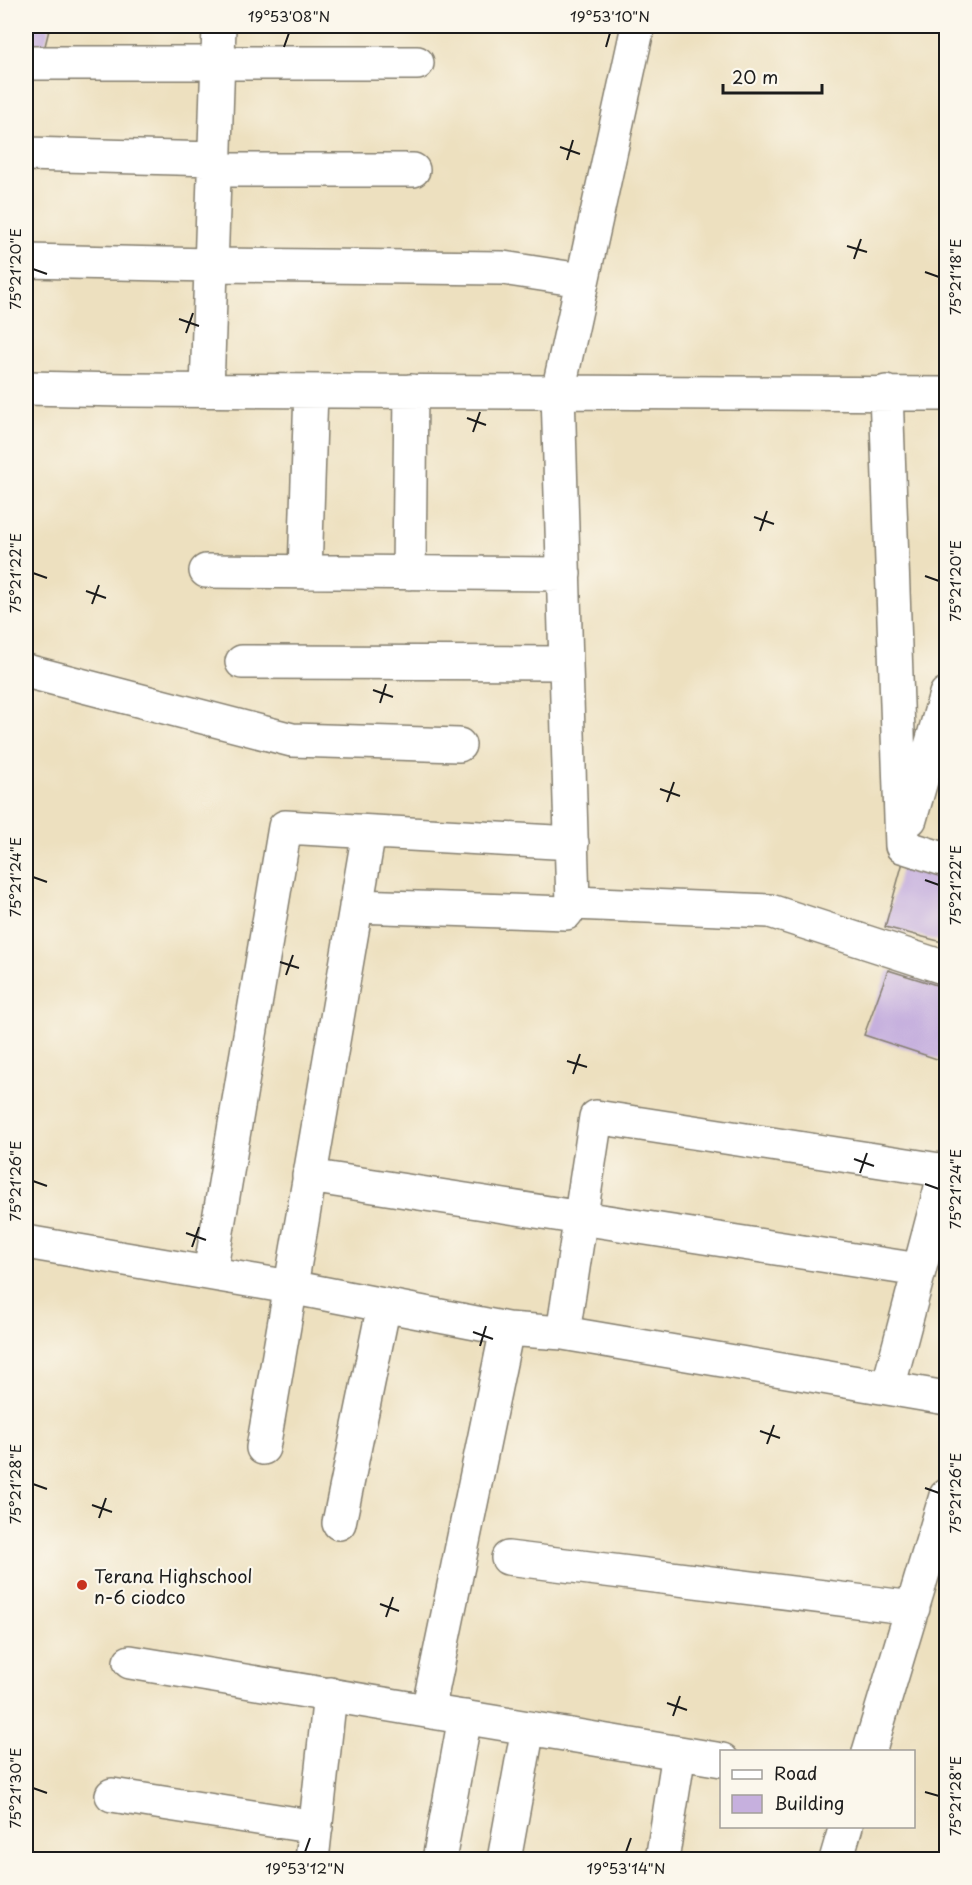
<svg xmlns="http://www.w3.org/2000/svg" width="972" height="1885" font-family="'Playpen Sans',sans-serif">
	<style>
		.building { fill: #c6b0de }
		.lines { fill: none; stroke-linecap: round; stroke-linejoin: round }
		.minor-casing { stroke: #847e6e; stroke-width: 36 }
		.minor { stroke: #fff; stroke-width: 33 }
		.ticks { fill: none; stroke: #1c1c1c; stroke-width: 2 }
		.poi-dot { fill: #c8321e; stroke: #fbf7ec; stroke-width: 2 }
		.labels { text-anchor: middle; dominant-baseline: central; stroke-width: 4.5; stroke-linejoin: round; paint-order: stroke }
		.poi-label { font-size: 18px; fill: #1c1c1c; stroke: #fbf7ec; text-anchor: start }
		.neatline { fill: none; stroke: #1c1c1c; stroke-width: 2 }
		.ticks-label { font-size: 15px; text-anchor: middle; fill: #1c1c1c }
	</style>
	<rect width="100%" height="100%" fill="#fbf7ec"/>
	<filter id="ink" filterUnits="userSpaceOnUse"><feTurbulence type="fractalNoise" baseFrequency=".0167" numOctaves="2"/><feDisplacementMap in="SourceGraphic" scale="12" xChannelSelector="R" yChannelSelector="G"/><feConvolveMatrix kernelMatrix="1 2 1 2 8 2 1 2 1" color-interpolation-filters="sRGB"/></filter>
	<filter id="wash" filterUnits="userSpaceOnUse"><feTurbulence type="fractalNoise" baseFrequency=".008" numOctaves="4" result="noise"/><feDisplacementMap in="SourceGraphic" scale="24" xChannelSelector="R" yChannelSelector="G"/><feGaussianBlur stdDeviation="1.35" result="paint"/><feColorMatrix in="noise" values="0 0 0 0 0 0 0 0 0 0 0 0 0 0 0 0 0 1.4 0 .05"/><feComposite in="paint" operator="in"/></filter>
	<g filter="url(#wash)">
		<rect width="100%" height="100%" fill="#ede0bf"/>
		<g id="blocks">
			<path class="building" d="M 26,26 L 50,26 L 43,54 L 26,54 Z
				M 903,862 L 946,874 L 946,943 L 885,927 Z
				M 888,970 L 946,988 L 946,1062 L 864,1035 Z"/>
		</g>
	</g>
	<g filter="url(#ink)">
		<use href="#blocks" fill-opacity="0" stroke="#847e6e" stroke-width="1.5"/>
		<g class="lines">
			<g class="minor-casing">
				<path id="minor" d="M 638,26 L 558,392 L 573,903 L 770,911 L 946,968
					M 26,63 L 417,63
					M 26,154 L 214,159
					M 214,170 L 413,170
					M 26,261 L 211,265 L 503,268 L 581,280
					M 26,388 L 123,390 L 946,394
					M 207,390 L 219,26
					M 886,392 L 902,846 L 946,860
					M 206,571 L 564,574
					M 305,572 L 311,391
					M 409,573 L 411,391
					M 242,662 L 566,663
					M 26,671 L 292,740 L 459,745
					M 910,819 L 946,694
					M 356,906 L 566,913 L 573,903
					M 309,1176 L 919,1270
					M 26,1242 L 290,1287 L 507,1329 L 563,1333 L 946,1398
					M 210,1273 L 285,827 L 572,843
					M 563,1333 L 596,1117 L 946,1171
					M 888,1388 L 946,1169
					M 263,1448 L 369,832
					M 339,1523 L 384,1305
					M 508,1558 L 913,1608
					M 130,1662 L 722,1760
					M 428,1711 L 507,1329
					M 869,1752 L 946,1496
					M 112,1795 L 316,1827
					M 312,1860 L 330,1694
					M 439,1860 L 465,1717
					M 504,1860 L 528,1728
					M 662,1860 L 679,1753
					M 836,1860 L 846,1826"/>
			</g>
			<use href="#minor" class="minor"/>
		</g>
	</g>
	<path class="ticks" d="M 284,47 L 289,33M 606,47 L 610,33M 560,147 L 580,154M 567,160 L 573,140M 847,246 L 867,252M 854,259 L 861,239M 33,269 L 47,274M 925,272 L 939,277M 179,319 L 199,326M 186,333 L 193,313M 467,418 L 486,425M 473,432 L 480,412M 754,517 L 774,524M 760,531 L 767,511M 33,573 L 47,578M 925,576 L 939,581M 86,591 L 106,598M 92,604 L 99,585M 373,690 L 393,697M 380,703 L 386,684M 660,789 L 680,796M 667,802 L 674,782M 33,877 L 47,882M 925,880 L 939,885M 280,962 L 299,968M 286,975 L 293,955M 567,1061 L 587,1067M 573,1074 L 580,1054M 854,1159 L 874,1166M 860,1173 L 867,1153M 33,1181 L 47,1186M 925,1184 L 939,1189M 186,1233 L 206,1240M 192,1247 L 199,1227M 473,1332 L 493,1339M 480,1346 L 486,1326M 760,1431 L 780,1438M 767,1444 L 774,1425M 33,1484 L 47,1489M 925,1488 L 939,1493M 92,1505 L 112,1512M 99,1518 L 106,1498M 380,1604 L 399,1611M 386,1617 L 393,1597M 667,1703 L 687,1710M 673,1716 L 680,1696M 33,1788 L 47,1793M 925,1792 L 939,1796M 305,1852 L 310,1838M 626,1852 L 631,1838"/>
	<circle class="poi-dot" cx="82" cy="1585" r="6"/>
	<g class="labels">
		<g class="poi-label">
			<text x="94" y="1575">Terana Highschool<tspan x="94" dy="21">n-6 ciodco</tspan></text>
		</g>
	</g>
	<rect width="972" height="1885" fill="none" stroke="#fbf7ec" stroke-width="66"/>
	<rect x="720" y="1750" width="195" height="78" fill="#fbf7ec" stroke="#a29f99" stroke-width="1.5"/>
	<rect x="732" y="1770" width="30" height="9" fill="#ffffff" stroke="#a29f99" stroke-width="1.5"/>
	<text x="774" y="1780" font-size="18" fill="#1c1c1c">Road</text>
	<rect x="732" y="1795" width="30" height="18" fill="#c6b0de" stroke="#a29f99" stroke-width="1.5"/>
	<text x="774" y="1810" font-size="18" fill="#1c1c1c">Building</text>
	<path d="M723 84v9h99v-9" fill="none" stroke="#1c1c1c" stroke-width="3"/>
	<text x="732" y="84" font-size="18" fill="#1c1c1c" stroke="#fbf7ec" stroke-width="4.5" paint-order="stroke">20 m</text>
	<rect x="33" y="33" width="906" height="1819" class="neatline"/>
	<g class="ticks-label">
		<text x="289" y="22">19°53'08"N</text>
		<text x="610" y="22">19°53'10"N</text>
		<text transform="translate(16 269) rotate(-90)" y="5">75°21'20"E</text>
		<text transform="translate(956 277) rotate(-90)" y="5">75°21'18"E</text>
		<text transform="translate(16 573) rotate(-90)" y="5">75°21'22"E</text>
		<text transform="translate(956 581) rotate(-90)" y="5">75°21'20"E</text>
		<text transform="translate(16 877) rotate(-90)" y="5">75°21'24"E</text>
		<text transform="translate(956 885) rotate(-90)" y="5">75°21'22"E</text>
		<text transform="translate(16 1181) rotate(-90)" y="5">75°21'26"E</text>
		<text transform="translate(956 1189) rotate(-90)" y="5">75°21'24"E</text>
		<text transform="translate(16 1484) rotate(-90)" y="5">75°21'28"E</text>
		<text transform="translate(956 1493) rotate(-90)" y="5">75°21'26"E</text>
		<text transform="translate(16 1788) rotate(-90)" y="5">75°21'30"E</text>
		<text transform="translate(956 1796) rotate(-90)" y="5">75°21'28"E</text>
		<text x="305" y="1874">19°53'12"N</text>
		<text x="626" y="1874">19°53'14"N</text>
	</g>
</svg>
